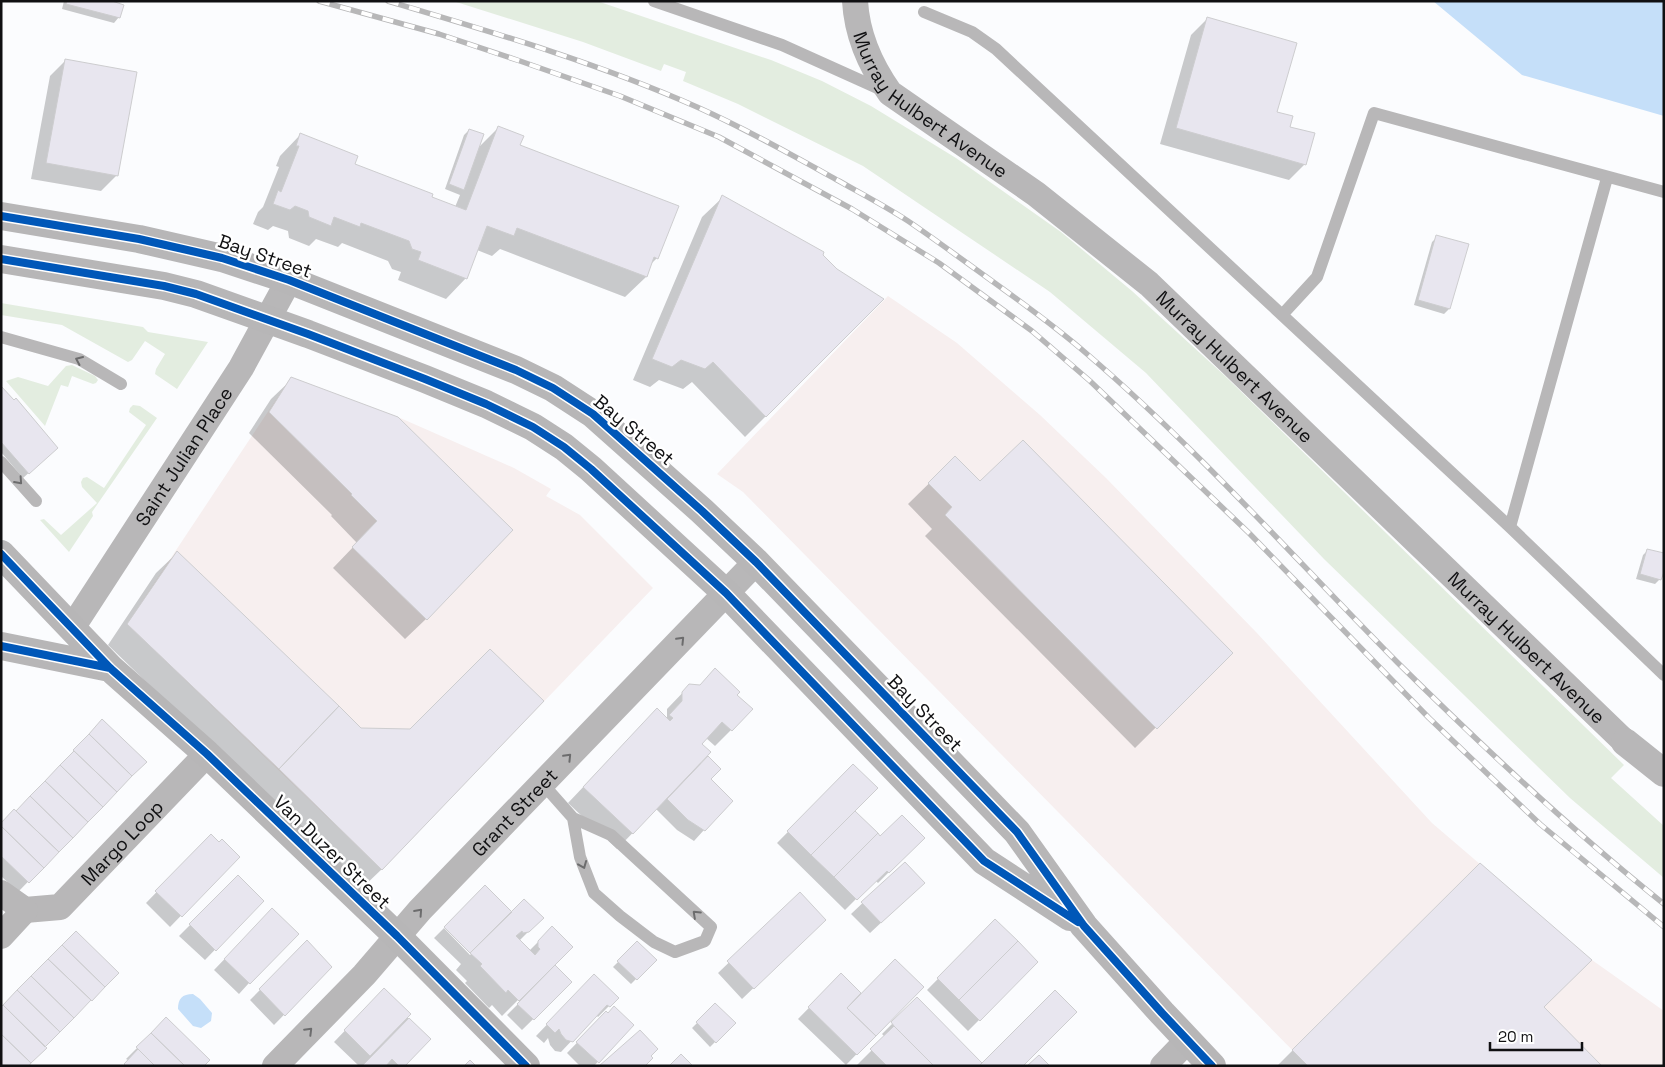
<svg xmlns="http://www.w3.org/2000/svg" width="1665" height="1067" font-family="'Space Grotesk',sans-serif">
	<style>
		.commercial { fill: #f7efef }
		.green { fill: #e3ede0 }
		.water { fill: #c5dff9 }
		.shadow { fill: #0003 }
		.building { fill: #e8e6ef; stroke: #cdcdcf }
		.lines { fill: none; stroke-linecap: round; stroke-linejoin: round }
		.service { stroke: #b8b7b8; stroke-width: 12 }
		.minor { stroke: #b8b7b8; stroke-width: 26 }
		.tertiary { stroke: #b8b7b8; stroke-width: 28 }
		.secondary { stroke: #b7b6b7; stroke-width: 28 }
		.rail-casing { stroke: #b7b7b8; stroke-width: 5.5 }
		.rail { stroke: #fff; stroke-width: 4; stroke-dasharray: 11; stroke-linecap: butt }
		.cycleway-casing { stroke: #fff; stroke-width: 11 }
		.cycleway { stroke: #0057b8; stroke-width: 8 }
		.oneway { stroke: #6c6c6d }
		.labels { text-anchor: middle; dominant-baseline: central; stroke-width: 5; stroke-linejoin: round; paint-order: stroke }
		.street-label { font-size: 19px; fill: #101012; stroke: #fff }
	</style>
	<rect width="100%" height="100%" fill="#fbfcfe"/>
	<path class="commercial" d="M 888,296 L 957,343 L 1040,415 L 1106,478 L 1256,632 L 1432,823 L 1592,960 L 1664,1011 L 1664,1066 L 1308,1066 L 743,492 L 717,474 Z
		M 291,377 L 398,417 L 514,468 L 551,489 L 546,496 L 580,515 L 653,588 L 382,870 L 127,624 Z"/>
	<path class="green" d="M 453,1 L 597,1 L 771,60 L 822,81 L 871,106 L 956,158 L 1061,232 L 1132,291 L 1224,375 L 1624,765 L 1611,778 L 1664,826 L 1664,878 L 1570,798 L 1324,559 L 1146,373 L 1050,292 L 863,166 L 738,104 L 683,81 L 686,72 L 664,64 L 661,71 L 583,42 Z
		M 1,303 L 143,327 L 148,332 L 208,342 L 177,389 L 155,374 L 156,369 L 165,354 L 145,341 L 132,360 L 128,362 L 62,325 L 1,315 Z
		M 72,365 L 95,376 L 98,380 L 96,383 L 93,384 L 72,376 L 68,387 L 61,385 L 45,426 L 6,381 L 18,377 L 48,386 L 66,366 Z
		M 133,405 L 140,406 L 157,418 L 92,512 L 93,516 L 69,552 L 40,520 L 44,519 L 61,535 L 97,503 L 82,487 L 81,482 L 83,478 L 87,477 L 104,488 L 146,425 L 129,412 L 130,408 Z"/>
	<path class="water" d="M 1433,1 L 1664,1 L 1664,116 L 1522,75 Z
		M 193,994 L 200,999 L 212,1013 L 211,1021 L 201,1028 L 193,1026 L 178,1009 C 178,999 182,994 193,994 Z"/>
	<path class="shadow" d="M 64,1 L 107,1 L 119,17 L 114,23 L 62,9 Z
		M 1207,19 L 1276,113 L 1288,127 L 1305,164 L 1289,180 L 1160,144 L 1191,35 Z
		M 66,60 L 117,175 L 101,191 L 31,179 L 50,76 Z
		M 499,127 L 519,146 L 657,258 L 650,265 L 646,277 L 625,297 L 500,249 L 492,256 L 477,250 L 466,278 L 446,299 L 398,280 L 401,272 L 392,269 L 388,261 L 342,243 L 338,247 L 316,239 L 309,246 L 289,238 L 288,231 L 273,226 L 268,230 L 253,224 L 258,212 L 263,207 L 279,167 L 276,166 L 280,156 L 300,135 L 353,165 L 455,207 L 460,195 L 445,189 L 464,135 L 469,130 L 478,148 Z
		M 723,197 L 821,255 L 836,270 L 882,300 L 745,437 L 692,382 L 683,389 L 659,380 L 650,387 L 633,380 L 702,217 Z
		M 1437,237 L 1449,309 L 1444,314 L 1414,305 L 1432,242 Z
		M 292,379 L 397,418 L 426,619 L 405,639 L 333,568 L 357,543 L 331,516 L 332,515 L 249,433 L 271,399 Z
		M 1,388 L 52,452 L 23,478 L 1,452 Z
		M 955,458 L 980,483 L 1231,653 L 1135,748 L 925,536 L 932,529 L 908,504 Z
		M 1648,550 L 1660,579 L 1655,584 L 1636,579 L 1643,555 Z
		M 177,553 L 361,729 L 410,730 L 382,869 L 361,889 L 108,645 L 156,573 Z
		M 690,685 L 735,695 L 751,710 L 715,746 L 706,738 L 700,744 L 700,762 L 709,779 L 704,830 L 694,841 L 677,830 L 656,809 L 617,849 L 568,803 L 641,726 L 667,720 L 667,709 Z
		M 92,731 L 145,762 L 18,892 L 1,876 L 1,824 L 16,813 Z
		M 853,766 L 853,811 L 880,838 L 923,838 L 878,883 L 875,880 L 845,910 L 777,843 Z
		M 211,836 L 238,857 L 170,927 L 146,903 Z
		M 905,863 L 912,894 L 870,933 L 851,914 Z
		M 238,877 L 262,901 L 205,960 L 179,936 Z
		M 800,894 L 814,930 L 742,999 L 718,973 Z
		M 512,913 L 542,918 L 519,941 L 529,951 L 552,928 L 571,947 L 502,1016 L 492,1005 L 489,1008 L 465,983 L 467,981 L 456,970 L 461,964 L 434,938 L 444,928 L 470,955 Z
		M 261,921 L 249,983 L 239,994 L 214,970 Z
		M 995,921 L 1037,962 L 968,1031 L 927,990 Z
		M 307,942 L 331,967 L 274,1025 L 250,1000 Z
		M 637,943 L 655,960 L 631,984 L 613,967 Z
		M 555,967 L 571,982 L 522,1030 L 507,1015 Z
		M 841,975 L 861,995 L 922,987 L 846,1065 L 798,1019 Z
		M 583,987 L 617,998 L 598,1017 L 596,1015 L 561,1052 L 555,1051 L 550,1045 L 548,1038 L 544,1043 L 536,1036 Z
		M 384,990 L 407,1017 L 429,1039 L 403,1066 L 359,1066 L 334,1042 Z
		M 917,999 L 982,1065 L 1022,1066 L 856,1066 L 885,1037 L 882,1034 Z
		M 715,1005 L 734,1023 L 710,1047 L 692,1028 Z
		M 1542,1007 L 1600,1066 L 1277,1066 L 1293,1050 Z
		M 606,1013 L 632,1025 L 594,1066 L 580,1066 L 567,1053 Z
		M 166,1019 L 203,1066 L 123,1066 L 128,1060 L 126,1059 Z"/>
	<path class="building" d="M 67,1 L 112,1 L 124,5 L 120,18 L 66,4 Z
		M 1207,17 L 1297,43 L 1277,112 L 1293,116 L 1290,127 L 1315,133 L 1306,165 L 1176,128 Z
		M 65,59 L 137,72 L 118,176 L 46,163 Z
		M 498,126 L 524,136 L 520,145 L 679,206 L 658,259 L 654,257 L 647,277 L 517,228 L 514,236 L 487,226 L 467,279 L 418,260 L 421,252 L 412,249 L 409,241 L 361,223 L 360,227 L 334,217 L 331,226 L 309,217 L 308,211 L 295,206 L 290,210 L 273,204 L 278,190 L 281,192 L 299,146 L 296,146 L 300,133 L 358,156 L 355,164 L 433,194 L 432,197 L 466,210 Z
		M 469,129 L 484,134 L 464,190 L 449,184 Z
		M 722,195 L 824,252 L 823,255 L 837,269 L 884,299 L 766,417 L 713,362 L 705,369 L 681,360 L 672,367 L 652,359 Z
		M 1436,235 L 1469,244 L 1450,309 L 1418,300 Z
		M 291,377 L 398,417 L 513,530 L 427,620 L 352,547 L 377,521 L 351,495 L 352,494 L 269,412 Z
		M 1,386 L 14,400 L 16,398 L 58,448 L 29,474 L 1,442 Z
		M 1023,440 L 1233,653 L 1157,729 L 945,515 L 952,507 L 928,483 L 955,456 L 980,481 Z
		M 1647,549 L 1664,553 L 1664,572 L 1661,580 L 1640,574 Z
		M 177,551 L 339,706 L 279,769 L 127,624 Z
		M 490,649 L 544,701 L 382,870 L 279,769 L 339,706 L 361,728 L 410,729 Z
		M 715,668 L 740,692 L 737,695 L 753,709 L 732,731 L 722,722 L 702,744 L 711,752 L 633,834 L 583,787 L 657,708 L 670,721 L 673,718 L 669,715 L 682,701 L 682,692 L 689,684 L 700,685 Z
		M 102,719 L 147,762 L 132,776 L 89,734 Z
		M 89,734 L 132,776 L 117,792 L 73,750 Z
		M 74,751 L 117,792 L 103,807 L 60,765 Z
		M 708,756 L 721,769 L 711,779 L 733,801 L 705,831 L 688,820 L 667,799 Z
		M 853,764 L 878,788 L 811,855 L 787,831 Z
		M 60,765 L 103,807 L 88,822 L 45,781 Z
		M 45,781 L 88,822 L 73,838 L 30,796 Z
		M 30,796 L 73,838 L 59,852 L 16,811 Z
		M 14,809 L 59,852 L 44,868 L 1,826 L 1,823 Z
		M 855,811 L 878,833 L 834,877 L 811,855 Z
		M 902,815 L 925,838 L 889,873 L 887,871 L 857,900 L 834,877 L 878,833 L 880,836 Z
		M 1,826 L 44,868 L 29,883 L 1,856 Z
		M 211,834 L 219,842 L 222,839 L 240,857 L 182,917 L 155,891 Z
		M 905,862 L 925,883 L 881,923 L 861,902 Z
		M 1480,863 L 1592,960 L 1544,1007 L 1602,1066 L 1308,1066 L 1292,1050 Z
		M 238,875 L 264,901 L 216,951 L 189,924 Z
		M 485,885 L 512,912 L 470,953 L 444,927 Z
		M 800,892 L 826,920 L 754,989 L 727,961 Z
		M 524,899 L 544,918 L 529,932 L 523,933 L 522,931 L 516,936 L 535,955 L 540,949 L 538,947 L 538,941 L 552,926 L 573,947 L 519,1001 L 508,990 L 506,993 L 480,966 L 482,964 L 470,953 Z
		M 272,908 L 299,934 L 250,984 L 224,959 Z
		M 995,919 L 1018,941 L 959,1000 L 937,978 Z
		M 76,931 L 119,973 L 105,987 L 62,945 Z
		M 307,940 L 332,967 L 285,1016 L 259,989 Z
		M 637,941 L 657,960 L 637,980 L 617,961 Z
		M 1018,941 L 1038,962 L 980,1021 L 959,1000 Z
		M 62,945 L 105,987 L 92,1001 L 48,959 Z
		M 48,959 L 91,1000 L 74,1018 L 31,976 Z
		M 895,959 L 924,987 L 876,1036 L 847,1008 Z
		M 555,965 L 572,982 L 534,1020 L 517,1004 Z
		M 841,973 L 861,993 L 847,1008 L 876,1036 L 857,1055 L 808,1007 Z
		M 594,974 L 619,998 L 610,1007 L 607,1005 L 573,1042 L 566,1040 L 561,1034 L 559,1029 L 555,1033 L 546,1024 Z
		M 31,976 L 74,1018 L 60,1032 L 17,990 Z
		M 384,988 L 411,1014 L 370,1056 L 344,1030 Z
		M 17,990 L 60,1032 L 45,1047 L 3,1005 Z
		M 1055,990 L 1077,1012 L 1023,1066 L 979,1066 Z
		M 917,997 L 982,1063 L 979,1066 L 934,1066 L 894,1026 L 891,1022 Z
		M 715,1003 L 736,1023 L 716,1043 L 696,1022 Z
		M 3,1005 L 47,1048 L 31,1063 L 1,1034 L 1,1007 Z
		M 614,1006 L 634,1025 L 599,1063 L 576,1042 L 606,1011 L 608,1013 Z
		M 166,1017 L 210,1060 L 204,1066 L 185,1066 L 151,1033 Z
		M 409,1018 L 431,1039 L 405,1066 L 399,1066 L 392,1059 L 386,1066 L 362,1066 Z
		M 894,1026 L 934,1066 L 887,1066 L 870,1049 Z
		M 640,1030 L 658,1049 L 651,1056 L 653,1058 L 645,1066 L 599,1066 Z
		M 151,1033 L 185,1066 L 155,1066 L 136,1047 Z
		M 1,1034 L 31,1063 L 29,1066 L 1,1065 Z
		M 138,1049 L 155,1066 L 126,1066 L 124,1064 Z
		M 681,1054 L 693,1066 L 669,1066 Z
		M 1039,1055 L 1050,1066 L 1027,1066 Z
		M 470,1060 L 476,1066 L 464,1066 Z"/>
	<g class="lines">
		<path class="service" d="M 654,1 L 782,45 L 882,90
			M 924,12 L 972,32 L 996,49 L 1510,527 L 1664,675
			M 1282,315 L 1317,277 L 1374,113 L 1664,192
			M 1,337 L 79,359 L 121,384
			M 1,462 L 36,501
			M 1510,527 L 1607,178
			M 542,783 L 573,818 L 611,835 L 711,927 L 705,941 L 675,952 L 654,942 L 620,916 L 594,893 L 580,857 L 573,818"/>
		<g class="minor">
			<path id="s1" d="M 855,1 C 857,36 870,65 890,93 L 1036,194 L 1149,284 L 1625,742"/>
			<path id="s2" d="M 72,628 L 241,368 L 289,280"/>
			<path id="s3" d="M 1,893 L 25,910 L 60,907 L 207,754"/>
			<path d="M 1,936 L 25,910"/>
			<path id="s4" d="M 275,1066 L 364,975 L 420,910 L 756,562"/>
			<path d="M 1163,1066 L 1188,1040"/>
		</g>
		<path class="tertiary" d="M 1625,742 L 1664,773"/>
		<path class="secondary" d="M 1,216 L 139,239 L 222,258 L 289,280 L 516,370 L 553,388 L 593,414 L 702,511 L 756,562 L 1017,832 L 1084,926 L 1162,1013 L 1212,1066
			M 1,259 L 164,286 L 196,294 L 308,334 L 425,379 L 486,404 L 533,427 L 564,447 L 591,469 L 726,593 L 984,861 L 1070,917
			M 1,554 L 110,668 L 207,754 L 397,936 L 526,1066
			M 1,646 L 110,668"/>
		<g class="rail-casing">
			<path id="rail" d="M 319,1 L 439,34 L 520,61 L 620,96 L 719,137 L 852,209 L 939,263 L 1032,331 L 1090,381 L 1249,533 L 1429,718 L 1540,824 L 1664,927
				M 388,1 C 492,32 598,63 697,107 C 746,129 792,155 839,181 C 862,194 885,206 908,221 C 936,240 964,261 992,281 C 1024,304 1057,328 1087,354 C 1198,449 1295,559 1398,663 C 1483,747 1570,829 1664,904"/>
		</g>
		<use href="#rail" class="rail"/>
		<g class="cycleway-casing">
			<path id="cycleway" d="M 1,216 L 139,239 L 222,258 L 289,280 L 516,370 L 553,388 L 593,414 L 702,511 L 756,562 L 1017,832 L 1084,926 L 1162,1013 L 1212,1066
				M 1,259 L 164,286 L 196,294 L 308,334 L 425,379 L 486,404 L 533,427 L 564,447 L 591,469 L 726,593 L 984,861 L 1078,922
				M 1,554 L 110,668 L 207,754 L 397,936 L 526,1066
				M 1,646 L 110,668"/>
		</g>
		<use href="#cycleway" class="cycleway"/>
	</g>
	<defs><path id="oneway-chevron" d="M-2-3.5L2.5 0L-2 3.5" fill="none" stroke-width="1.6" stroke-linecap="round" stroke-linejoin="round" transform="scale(1.25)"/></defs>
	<g class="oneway">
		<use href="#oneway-chevron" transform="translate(79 360) rotate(-156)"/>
		<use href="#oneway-chevron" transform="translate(19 481) rotate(48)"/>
		<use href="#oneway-chevron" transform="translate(681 640) rotate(-46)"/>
		<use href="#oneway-chevron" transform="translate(568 757) rotate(-46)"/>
		<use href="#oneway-chevron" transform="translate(583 865) rotate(68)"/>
		<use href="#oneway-chevron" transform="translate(419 912) rotate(-48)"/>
		<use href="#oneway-chevron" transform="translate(696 914) rotate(-137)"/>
		<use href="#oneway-chevron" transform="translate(309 1031) rotate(-45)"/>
	</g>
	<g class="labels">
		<g class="street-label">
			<text stroke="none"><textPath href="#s1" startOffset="136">Murray Hulbert Avenue</textPath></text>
			<text transform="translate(265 256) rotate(19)">Bay Street</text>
			<text stroke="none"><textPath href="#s1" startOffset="541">Murray Hulbert Avenue</textPath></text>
			<text transform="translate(634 430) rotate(40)">Bay Street</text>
			<text stroke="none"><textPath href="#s2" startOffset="205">Saint Julian Place</textPath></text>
			<text stroke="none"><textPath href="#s1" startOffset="946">Murray Hulbert Avenue</textPath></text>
			<text transform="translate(925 713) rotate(46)">Bay Street</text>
			<text stroke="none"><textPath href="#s4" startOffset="349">Grant Street</textPath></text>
			<text stroke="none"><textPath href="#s3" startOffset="154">Margo Loop</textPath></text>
			<text transform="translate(332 852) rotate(44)">Van Duzer Street</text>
		</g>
	</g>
	<rect width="1665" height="1067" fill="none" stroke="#101012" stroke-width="5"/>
	<path d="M1490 1042v8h92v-8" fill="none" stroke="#101012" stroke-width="2.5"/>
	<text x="1498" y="1042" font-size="15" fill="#101012" stroke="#ffffff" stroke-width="4" paint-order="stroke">20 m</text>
</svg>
